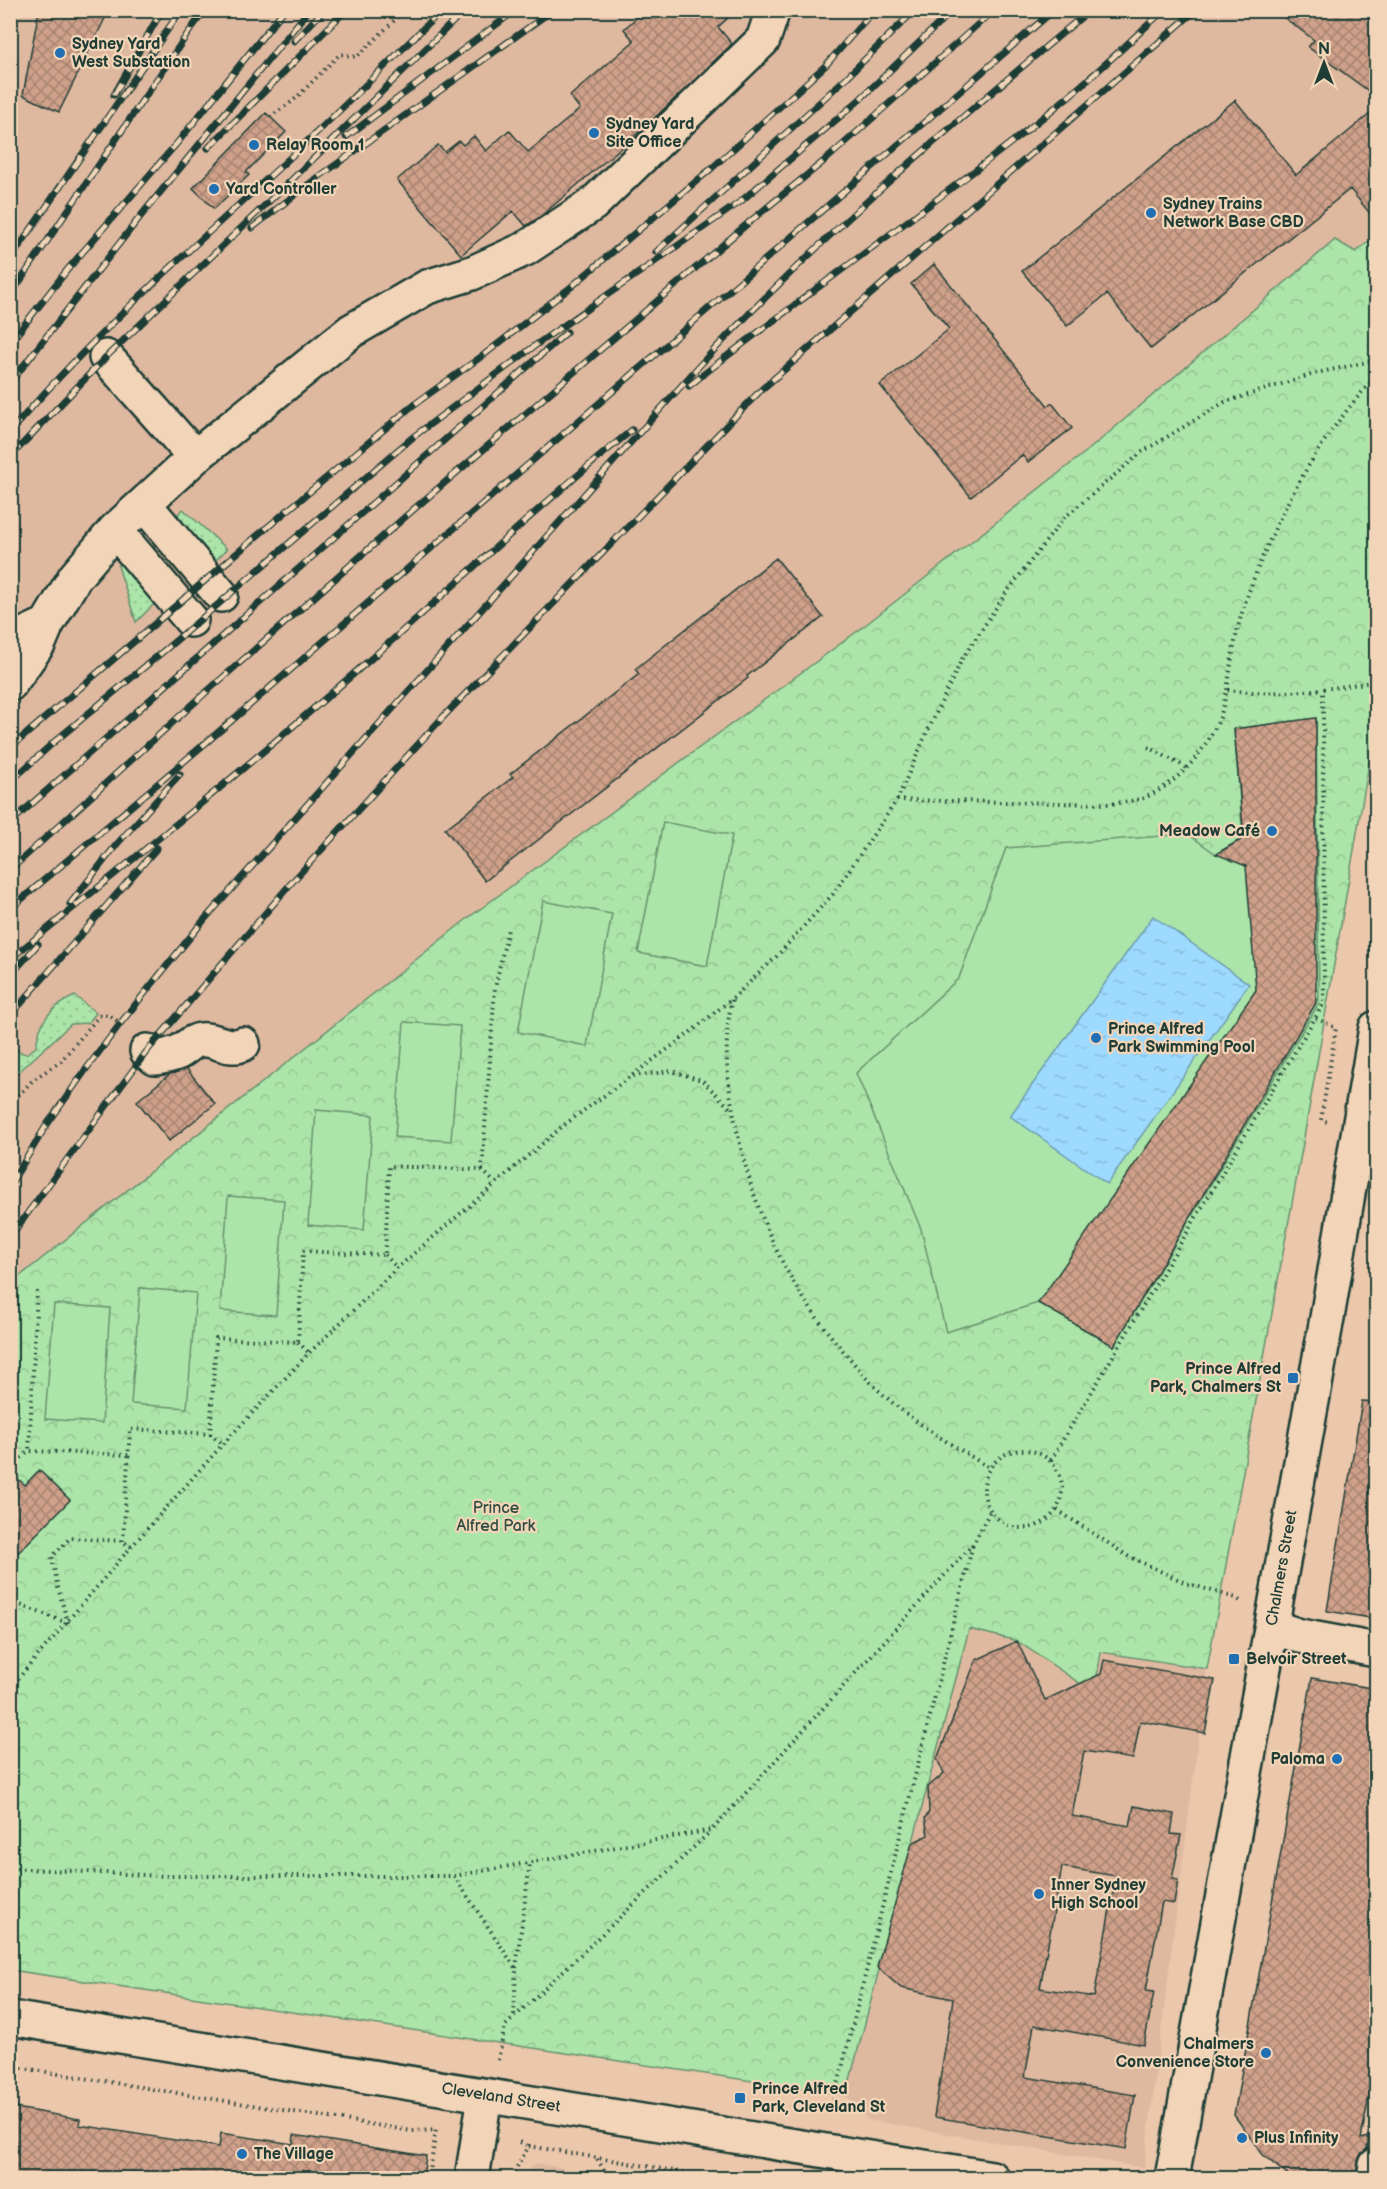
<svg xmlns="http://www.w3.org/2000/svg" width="1387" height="2189" font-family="'Balsamiq Sans',sans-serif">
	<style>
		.built { fill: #dfb8a0 }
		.grass { fill: url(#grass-dots); stroke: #66916e; stroke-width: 1.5 }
		.forest { fill: url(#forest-crowns); stroke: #66916e; stroke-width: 1.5 }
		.pitch { fill: #ace5a9; stroke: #66916e; stroke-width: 1.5 }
		.water { fill: url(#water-ripples); stroke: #6b9bae; stroke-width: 1.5 }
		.building { fill: url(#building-cross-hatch); stroke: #1f3d34; stroke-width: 1.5; fill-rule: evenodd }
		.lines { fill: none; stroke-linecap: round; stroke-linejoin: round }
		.minor-casing { stroke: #1f3d34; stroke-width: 38 }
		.major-casing { stroke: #1f3d34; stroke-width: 38 }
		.path { stroke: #1f3d34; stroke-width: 4; stroke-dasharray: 1.5 4.5; stroke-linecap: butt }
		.minor { stroke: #f2d5b8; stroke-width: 33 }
		.major { stroke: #f2d5b8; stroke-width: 33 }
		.rail-casing { stroke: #1f3d34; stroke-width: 7 }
		.rail { stroke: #f2d5b8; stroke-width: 4.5; stroke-dasharray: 14; stroke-linecap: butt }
		.poi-dot { fill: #1f6fb2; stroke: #f2d5b8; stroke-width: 2 }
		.labels { text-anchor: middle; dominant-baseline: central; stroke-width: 4.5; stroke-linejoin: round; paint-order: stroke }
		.poi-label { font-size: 16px; font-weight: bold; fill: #1f3d34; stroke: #f2d5b8; text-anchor: start }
		.park-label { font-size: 16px; fill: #2d4e40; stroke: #f2d5b8 }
		.street-label { font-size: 16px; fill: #1f3d34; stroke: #f2d5b8 }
	</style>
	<defs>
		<pattern id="grass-dots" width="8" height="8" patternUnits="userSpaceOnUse" patternTransform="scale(1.5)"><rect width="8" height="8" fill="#ace5a9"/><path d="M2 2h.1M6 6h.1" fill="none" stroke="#94c592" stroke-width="1.8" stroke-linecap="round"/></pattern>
		<pattern id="forest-crowns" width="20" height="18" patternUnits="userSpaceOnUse" patternTransform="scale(1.5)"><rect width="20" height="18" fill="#ace5a9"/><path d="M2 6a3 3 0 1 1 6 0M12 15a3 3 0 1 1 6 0" fill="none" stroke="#94c592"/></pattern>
		<pattern id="water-ripples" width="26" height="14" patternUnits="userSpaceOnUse" patternTransform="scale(1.5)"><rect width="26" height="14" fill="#9edaff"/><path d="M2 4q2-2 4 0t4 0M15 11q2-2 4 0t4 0" fill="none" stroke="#88bcdb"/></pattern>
		<pattern id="building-cross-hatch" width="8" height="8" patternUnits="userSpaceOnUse" patternTransform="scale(1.5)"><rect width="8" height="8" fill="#cfa08a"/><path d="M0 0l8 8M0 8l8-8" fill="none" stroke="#a78472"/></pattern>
	</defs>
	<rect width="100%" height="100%" fill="#ebc7ac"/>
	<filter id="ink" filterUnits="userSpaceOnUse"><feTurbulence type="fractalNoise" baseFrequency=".0167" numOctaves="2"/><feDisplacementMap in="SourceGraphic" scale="12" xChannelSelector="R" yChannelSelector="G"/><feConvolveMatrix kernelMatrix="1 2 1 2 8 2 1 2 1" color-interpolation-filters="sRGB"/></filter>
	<g filter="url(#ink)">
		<path class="built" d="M 11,11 L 1376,11 L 1376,250 L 1369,242 L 1357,252 L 1335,241 L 1092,447 L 859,630 L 11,1284 Z
			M 969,1629 L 1017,1641 L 1094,1692 L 1101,1652 L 1207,1669 L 1144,2168 L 868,2120 L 846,2095 Z
			M 536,2163 L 617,2178 L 519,2178 Z"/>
		<path class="grass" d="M 183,509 L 227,549 L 211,565 L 181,524 L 178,514 Z
			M 125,560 L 162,596 L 136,622 L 118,566 Z
			M 75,996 L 96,1013 L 88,1023 L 71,1024 L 11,1079 L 11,1051 L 12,1049 L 26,1054 L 36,1047 C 39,1021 51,1006 75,996 Z"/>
		<path class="forest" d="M 1335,240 L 1356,252 L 1369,241 L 1376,250 L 1376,723 L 1303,1143 L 1207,1669 L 1101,1652 L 1094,1693 L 1017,1641 L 969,1629 L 846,2095 L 11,1970 L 10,1284 L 468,918 L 859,630 L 1092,447 Z"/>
		<path class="pitch" d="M 1316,718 L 1319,1003 L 1114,1346 L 1038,1303 L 946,1332 L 921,1229 L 856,1073 L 959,978 L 1006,848 L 1188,834 L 1216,854 L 1243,838 L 1234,729 Z
			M 663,822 L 732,835 L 707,966 L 638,953 Z
			M 543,901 L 612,914 L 587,1046 L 518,1032 Z
			M 404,1022 L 460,1026 L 451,1141 L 395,1137 Z
			M 316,1110 L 373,1115 L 364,1230 L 308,1225 Z
			M 228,1196 L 284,1200 L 276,1315 L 220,1311 Z
			M 140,1288 L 196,1293 L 187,1408 L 131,1404 Z
			M 54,1304 L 110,1308 L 102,1423 L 45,1419 Z"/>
		<path class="water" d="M 1153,916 L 1249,984 L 1107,1184 L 1010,1116 Z"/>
		<path class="building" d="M 39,10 L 109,10 L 59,112 L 23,95 Z
			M 645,10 L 737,10 L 718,27 L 732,44 L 644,128 L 540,217 L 526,226 L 513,211 L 461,255 L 397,180 L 438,145 L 445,152 L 459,141 L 463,145 L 474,136 L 486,151 L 509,130 L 528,152 L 580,109 L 570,96 L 634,41 L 624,29 Z
			M 1274,10 L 1377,10 L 1377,97 L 1308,47 L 1314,40 Z
			M 1235,100 L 1296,175 L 1377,108 L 1377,222 L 1350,189 L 1151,349 L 1107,294 L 1067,326 L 1022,271 Z
			M 266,113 L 286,132 L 246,172 L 249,175 L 214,209 L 193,188 Z
			M 934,264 L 1048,406 L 1052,403 L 1072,428 L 1028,462 L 1022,455 L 971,497 L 880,385 L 949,329 L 911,284 Z
			M 776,558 L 823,617 L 747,676 L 748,678 L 485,881 L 445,829 L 513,777 L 510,774 L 639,674 L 635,669 Z
			M 1316,718 L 1316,1003 L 1114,1346 L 1038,1303 L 1256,990 L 1246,866 L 1216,854 L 1244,838 L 1234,729 Z
			M 187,1069 L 215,1104 L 169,1141 L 137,1101 L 170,1074 Z
			M 1362,1401 L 1377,1402 L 1377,1619 L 1327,1611 Z
			M 39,1470 L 70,1500 L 10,1561 L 10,1472 L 25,1485 Z
			M 1017,1641 L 1045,1700 L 1101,1674 L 1104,1660 L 1215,1680 L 1205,1733 L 1140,1721 L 1133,1759 L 1084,1751 L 1072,1816 L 1130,1826 L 1134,1806 L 1174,1814 L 1171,1834 L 1181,1835 L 1172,1879 L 1178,1880 L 1174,1904 L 1162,1902 L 1146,1991 L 1154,1992 L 1144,2045 L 1034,2025 L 1025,2077 L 1135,2095 L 1126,2149 L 934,2117 L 953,1999 L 901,1988 L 877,1967 L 912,1843 L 928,1835 L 925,1818 L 929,1812 L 928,1787 L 944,1773 L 937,1759 L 976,1660 ZM 1062,1867 L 1116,1876 L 1094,1997 L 1040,1988 Z
			M 1312,1678 L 1377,1689 L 1377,2055 L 1361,2139 L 1369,2137 L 1367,2149 L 1361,2154 L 1358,2162 L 1356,2178 L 1291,2178 L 1263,2155 L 1234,2115 Z
			M 10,2107 L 80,2119 L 79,2125 L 219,2147 L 221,2133 L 293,2144 L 294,2135 L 426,2156 L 423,2178 L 10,2178 Z"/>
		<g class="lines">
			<g class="minor-casing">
				<path id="minor" d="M 106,357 L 195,457
					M 144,504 L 221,595
					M 115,530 L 191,620
					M 10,641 L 47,624 L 75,577 L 115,530 L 195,457 L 351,331 L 427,287 L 472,273 L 525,249 L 593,204 L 763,40 L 773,10
					M 10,684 L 39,643 L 47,624
					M 147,1051 L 155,1058 C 164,1057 172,1055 179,1052 C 186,1048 192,1041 200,1040 C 215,1038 228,1051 243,1044
					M 1272,1627 L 1300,1636 L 1376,1650
					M 472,2178 L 485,2096
					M 1374,2178 L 1376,2165"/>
			</g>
			<g class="major-casing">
				<path id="major" d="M 10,2018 L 992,2178
					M 1172,2178 L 1327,1318 L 1376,1028"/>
			</g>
			<path class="path" d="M 270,117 L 293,101 L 340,54 L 357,57 L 405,10
				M 1227,690 C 1231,663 1235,635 1243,609 C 1270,527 1316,439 1376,377
				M 1148,747 L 1187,768
				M 897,800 L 1111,804 C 1122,802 1134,801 1144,798 C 1177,784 1203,754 1218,722 C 1223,712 1224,700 1227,690 C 1278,696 1326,690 1376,681
				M 732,1000 C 721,1049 729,1096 740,1144 C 760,1227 789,1288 845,1353 C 855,1364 864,1377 875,1387 C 909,1420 950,1444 990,1468
				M 1316,1018 L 1336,1028 L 1321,1120 L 1329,1122
				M 633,1076 L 671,1071 L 702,1080 L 732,1110
				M 10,1104 L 33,1080 L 61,1061 L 99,1016 C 111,1012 117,1021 124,1028
				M 482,1170 L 495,1183
				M 385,1255 L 397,1268
				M 37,1291 L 29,1451 L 128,1455
				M 298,1342 L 309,1353
				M 210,1434 L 223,1444
				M984 1489a39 39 0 1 1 78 0a39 39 0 1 1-78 0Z
				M 1051,1460 L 1324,1003 L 1323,691
				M 12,1466 L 29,1451
				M 1057,1510 L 1128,1556 L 1186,1583 L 1236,1598 L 1243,1603
				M 123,1541 L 130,1429 L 210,1434 L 216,1338 L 298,1342 L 303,1251 L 385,1255 L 389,1166 L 482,1170 L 495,988 L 508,929
				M 10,1601 L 67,1623
				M 68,1623 L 57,1584 L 52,1557 L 70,1538 L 123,1541 L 131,1547
				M 10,1688 L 131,1547 L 223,1444 L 309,1353 L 397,1268 L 564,1125 L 683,1038 L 733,998 L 776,957 L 833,894 L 897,800 L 923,741 L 962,659 L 1006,593 L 1064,518 L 1142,452 L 1225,402 L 1317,373 L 1376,360
				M 10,1868 L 164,1876 L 454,1876 L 712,1830 L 974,1543 L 990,1511
				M 454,1876 L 516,1969 L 514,2017
				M 516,1968 L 530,1863
				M 498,2060 L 505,2026 L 711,1831
				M 10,2066 L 412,2131 L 436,2130 L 429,2178
				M 831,2112 L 973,1544
				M 520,2142 L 529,2146
				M 597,2159 L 609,2178
				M 513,2178 L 515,2170 L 529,2146 L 715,2178"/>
			<use href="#minor" class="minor"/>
			<use href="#major" class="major"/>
			<g class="rail-casing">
				<path id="rail" d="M 294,41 L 324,10
					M 114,95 L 162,10
					M 346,137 L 516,10
					M 208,148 L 346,10
					M 252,228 L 313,181 L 553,10
					M 656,252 L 845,79 L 915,10
					M 10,260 L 181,10
					M 10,296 L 186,36 L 205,10
					M 10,343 L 68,269 L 178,142 L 284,10
					M 10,383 L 140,217 L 309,10
					M 689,386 C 808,291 934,206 1052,110 C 1091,79 1127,44 1164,10
					M 10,432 C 96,331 198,243 295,153 C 345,106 393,58 442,10
					M 10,457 L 106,357 L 304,168 L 465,10
					M 10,748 L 257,536 L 412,406 L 485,354 L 571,287 L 712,168 L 826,65 L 874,10
					M 10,782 L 54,742 L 166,649 L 413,437 L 540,342 L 740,202 L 857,102 L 953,10
					M 10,823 L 567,332
					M 10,870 L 203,695 L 414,509 L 753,219 L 829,157 L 994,10
					M 70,904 L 117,844 L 180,774
					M 10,909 L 215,735 L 1054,10
					M 10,959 C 130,862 250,765 366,663 C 455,586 540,504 632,430
					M 10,976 L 38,944
					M 10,1016 L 157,848
					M 10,1185 L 46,1126 L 87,1068 L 123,1020 L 204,920 L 699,366 C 819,237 954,123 1090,10
					M 10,1237 L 147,1051 L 293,881 L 443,717 L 761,390 L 1196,10"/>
			</g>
			<use href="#rail" class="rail"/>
		</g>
	</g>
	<g class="poi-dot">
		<circle cx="60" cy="53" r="6"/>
		<circle cx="594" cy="133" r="6"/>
		<circle cx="254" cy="145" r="6"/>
		<circle cx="214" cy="189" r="6"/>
		<circle cx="1151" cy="213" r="6"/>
		<circle cx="1272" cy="831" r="6"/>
		<circle cx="1096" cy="1038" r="6"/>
		<rect x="1287" y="1372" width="12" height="12" rx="3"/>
		<rect x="1228" y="1653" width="12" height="12" rx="3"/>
		<circle cx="1337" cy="1759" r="6"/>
		<circle cx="1039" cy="1894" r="6"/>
		<circle cx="1266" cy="2053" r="6"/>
		<rect x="734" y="2092" width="12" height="12" rx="3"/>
		<circle cx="1242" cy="2138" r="6"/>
		<circle cx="242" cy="2154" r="6"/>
	</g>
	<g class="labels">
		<g class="poi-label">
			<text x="72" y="44">Sydney Yard<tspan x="72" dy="18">West Substation</tspan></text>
			<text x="606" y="124">Sydney Yard<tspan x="606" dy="18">Site Office</tspan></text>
			<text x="266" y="145">Relay Room 1</text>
			<text x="226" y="189">Yard Controller</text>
			<text x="1163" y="204">Sydney Trains<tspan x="1163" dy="18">Network Base CBD</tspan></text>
			<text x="1260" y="831" text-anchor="end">Meadow Café</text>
			<text x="1108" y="1029">Prince Alfred<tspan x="1108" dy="18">Park Swimming Pool</tspan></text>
			<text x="1281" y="1369" text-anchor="end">Prince Alfred<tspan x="1281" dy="18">Park, Chalmers St</tspan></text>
			<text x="1246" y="1659">Belvoir Street</text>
			<text x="1325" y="1759" text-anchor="end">Paloma</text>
			<text x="1051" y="1885">Inner Sydney<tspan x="1051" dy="18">High School</tspan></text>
			<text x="1254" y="2044" text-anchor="end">Chalmers<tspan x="1254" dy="18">Convenience Store</tspan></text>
			<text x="752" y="2089">Prince Alfred<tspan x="752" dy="18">Park, Cleveland St</tspan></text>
			<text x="1254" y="2138">Plus Infinity</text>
			<text x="254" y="2154">The Village</text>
		</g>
		<g class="park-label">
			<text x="496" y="1508">Prince<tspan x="496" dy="18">Alfred Park</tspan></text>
		</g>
		<g class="street-label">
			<text transform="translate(1282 1568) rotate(-80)">Chalmers Street</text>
			<text transform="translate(501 2098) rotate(9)">Cleveland Street</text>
		</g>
	</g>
	<rect width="1387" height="2189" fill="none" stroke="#f2d5b8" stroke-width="36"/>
	<rect x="18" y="18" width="1351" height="2153" fill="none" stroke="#1f3d34" stroke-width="2" filter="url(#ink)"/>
	<g transform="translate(1324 63)" stroke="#f2d5b8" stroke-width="4.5" paint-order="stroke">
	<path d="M0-4.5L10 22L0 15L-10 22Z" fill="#1f3d34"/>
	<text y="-9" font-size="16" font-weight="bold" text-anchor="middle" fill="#1f3d34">N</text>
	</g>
</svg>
